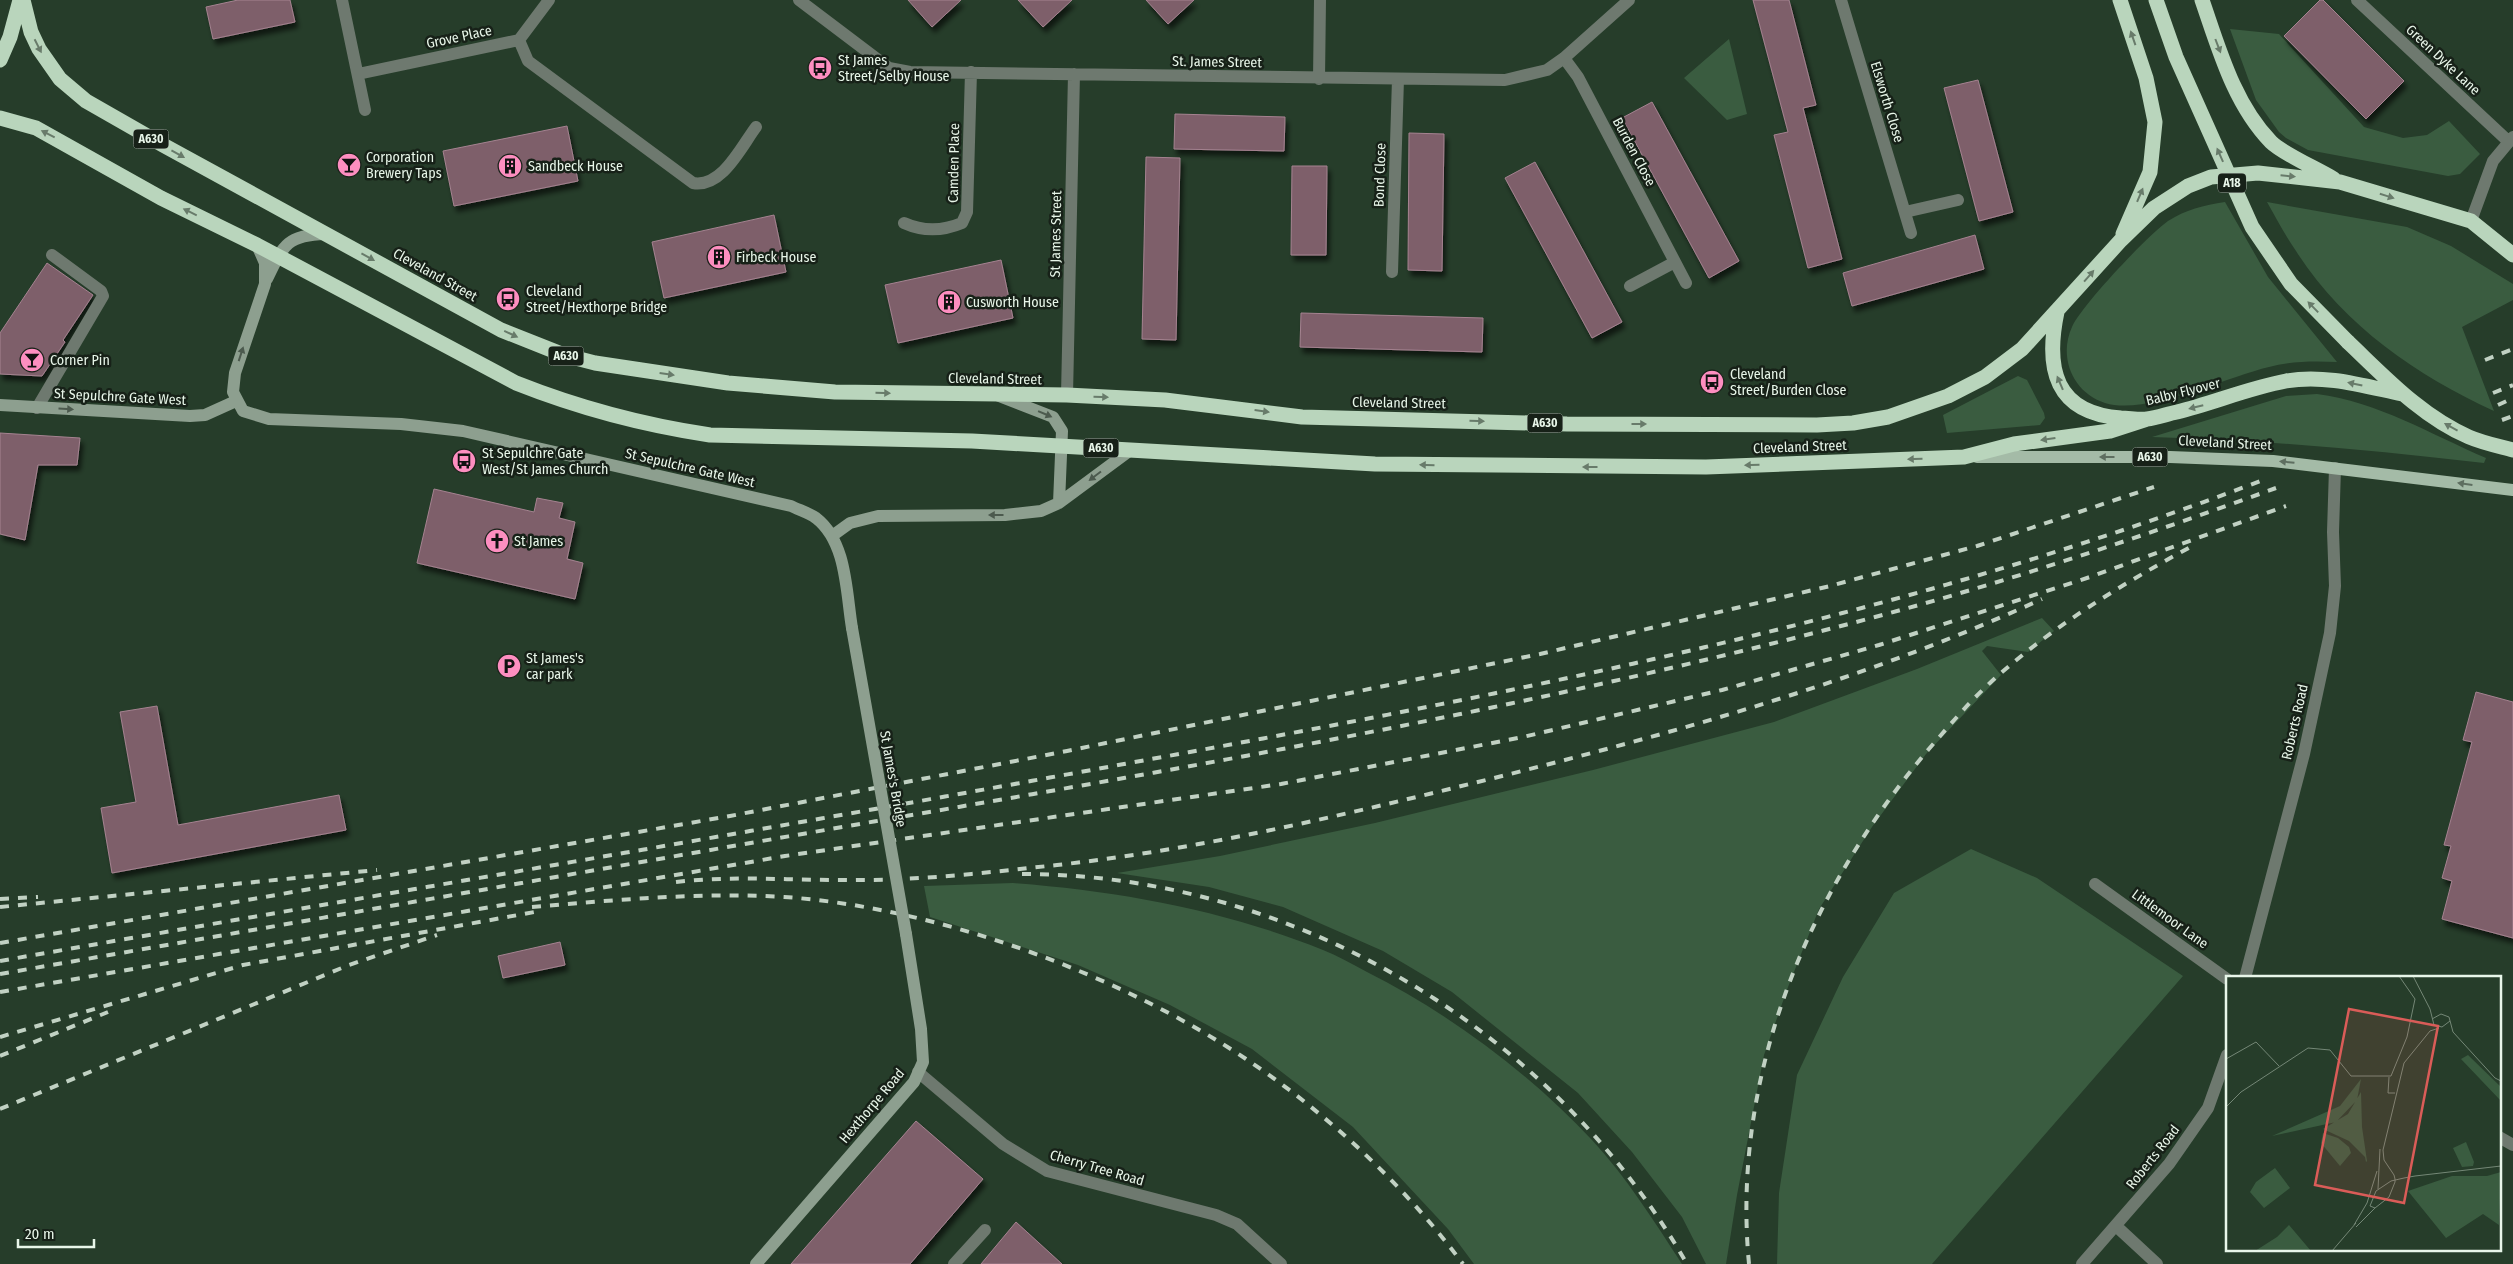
<svg xmlns="http://www.w3.org/2000/svg" width="2513" height="1264" font-family="'Fira Sans Condensed',sans-serif">
	<style>
		.green { fill: #3a5c40 }
		.building { fill: #7e5e6b; stroke: #a58390; filter: url(#shadow) }
		.lines { fill: none; stroke-linecap: round; stroke-linejoin: round }
		.street { stroke: #6e796f; stroke-width: 12 }
		.secondary { stroke: #8d9f8f; stroke-width: 12 }
		.primary { stroke: #a4bba7; stroke-width: 12 }
		.highway { stroke: #b9d5bc; stroke-width: 15 }
		.rail { stroke: #c1d1c3; stroke-width: 4; stroke-dasharray: 9 9; stroke-linecap: butt }
		.secondary-bridge { stroke: #8d9f8f; stroke-width: 12 }
		.highway-bridge { stroke: #b9d5bc; stroke-width: 15 }
		.oneway { fill: #687b6a }
		.oneway2 { fill: #4c5a4e }
		.oneway3 { fill: #5e6e60 }
		.labels { text-anchor: middle; dominant-baseline: central; stroke-width: 5; stroke-linejoin: round; paint-order: stroke }
		.shield { fill: #172118; stroke: #a9b6aa; stroke-width: 1 }
		.shield-label { font-size: 12px; font-weight: bold; fill: #e8f6e9 }
		.street-label { font-size: 14px; fill: #e8f6e9; stroke: #172118 }
		.poi-label { font-size: 14px; fill: #e8f6e9; stroke: #172118; text-anchor: start }
		.inset-road { fill: none; stroke: #748776; stroke-width: 1 }
		.view { fill: #da5c58; fill-opacity: 0.15; stroke: #da5c58; stroke-width: 2.5 }
		.inset-edge { fill: none; stroke: #e8f6e9; stroke-width: 2.5 }
	</style>
	<defs>
		<filter id="shadow"><feDropShadow dx="3" dy="5.5" stdDeviation="2.5" flood-color="#0009"/></filter>
	</defs>
	<rect width="100%" height="100%" fill="#263d2a"/>
	<path class="green" d="M 2230,29 L 2279,34 L 2364,127 L 2403,138 L 2427,135 L 2449,121 L 2480,154 L 2460,174 L 2448,176 L 2308,150 L 2286,138 L 2279,132 L 2256,100 Z
		M 1729,39 L 1747,114 L 1727,120 L 1684,78 Z
		M 2225,202 L 2268,277 L 2337,362 C 2314,361 2291,361 2269,367 C 2226,377 2146,416 2105,403 C 2073,393 2058,357 2072,327 C 2081,306 2148,235 2168,221 C 2185,210 2204,205 2225,202 Z
		M 2267,202 L 2407,227 L 2451,246 L 2513,284 L 2513,300 L 2462,327 L 2494,411 C 2416,375 2343,325 2296,251 C 2285,235 2276,218 2267,202 Z
		M 2018,376 L 2027,380 L 2044,413 L 2045,418 L 2040,425 L 1947,433 L 1943,415 Z
		M 2317,394 C 2378,402 2430,434 2486,458 L 2484,463 C 2373,450 2264,440 2152,437 L 2286,396 Z
		M 2042,618 L 2054,631 L 2028,652 L 1987,646 L 1982,651 L 2001,675 L 1926,754 L 1872,827 L 1819,909 L 1788,987 L 1764,1055 L 1737,1195 L 1726,1264 L 1706,1264 L 1682,1217 L 1632,1152 L 1578,1093 L 1452,992 L 1383,951 L 1283,907 L 1209,887 L 1117,873 L 1220,856 L 1375,823 L 1593,770 L 1774,722 L 1917,669 Z
		M 1971,849 L 2037,878 L 2183,976 L 1932,1264 L 1777,1264 L 1779,1193 L 1797,1075 L 1843,977 L 1894,893 Z
		M 1013,883 C 1119,891 1224,910 1323,950 C 1338,956 1352,964 1367,972 C 1450,1014 1528,1072 1592,1140 C 1627,1178 1654,1221 1682,1264 L 1474,1264 L 1448,1229 L 1353,1127 L 1252,1049 L 1170,1005 L 1078,965 L 930,917 L 924,886 Z"/>
	<path class="building" d="M 238,0 L 290,0 L 295,22 L 213,39 L 206,7 Z
		M 908,0 L 961,0 L 932,27 Z
		M 1018,0 L 1072,0 L 1043,27 Z
		M 1146,0 L 1194,0 L 1168,24 Z
		M 1753,0 L 1789,0 L 1816,105 L 1803,108 L 1842,259 L 1808,268 L 1774,135 L 1788,132 Z
		M 2320,0 L 2323,0 L 2404,81 L 2366,119 L 2284,36 Z
		M 1978,80 L 2013,212 L 1979,221 L 1944,88 Z
		M 1652,102 L 1739,261 L 1709,278 L 1622,118 Z
		M 1175,114 L 1285,117 L 1284,151 L 1174,149 Z
		M 567,126 L 578,181 L 454,206 L 443,151 Z
		M 1409,133 L 1444,134 L 1442,271 L 1408,270 Z
		M 1146,157 L 1180,158 L 1176,340 L 1142,339 Z
		M 1535,162 L 1622,322 L 1592,338 L 1505,178 Z
		M 1292,166 L 1327,166 L 1326,255 L 1291,255 Z
		M 774,215 L 786,272 L 664,298 L 652,242 Z
		M 1975,235 L 1984,269 L 1852,306 L 1843,273 Z
		M 1001,260 L 1013,318 L 898,343 L 885,285 Z
		M 47,263 L 93,295 L 63,340 L 65,342 L 42,376 L 0,374 L 0,333 Z
		M 1301,313 L 1483,318 L 1482,352 L 1300,347 Z
		M 0,433 L 80,438 L 77,465 L 38,465 L 25,540 L 0,534 Z
		M 434,489 L 534,512 L 537,498 L 563,503 L 559,518 L 575,522 L 567,559 L 583,563 L 575,599 L 417,563 Z
		M 2476,692 L 2513,702 L 2513,938 L 2442,919 L 2452,881 L 2442,878 L 2451,846 L 2444,845 L 2472,742 L 2463,740 Z
		M 157,706 L 178,825 L 339,795 L 346,830 L 112,873 L 101,808 L 136,802 L 120,712 Z
		M 560,942 L 565,965 L 503,978 L 498,956 Z
		M 916,1121 L 983,1179 L 910,1264 L 791,1264 Z
		M 1016,1222 L 1062,1264 L 981,1264 Z"/>
	<g class="lines">
		<path class="street" d="M 342,0 L 365,110
			M 799,0 L 889,68 L 910,72 L 1505,80 L 1547,70 L 1564,58 L 1629,0
			M 1841,0 L 1911,233
			M 2357,0 L 2508,141
			M 519,40 L 528,61 L 693,183 C 722,188 741,147 756,127
			M 1564,58 L 1578,77 L 1686,283
			M 358,74 L 519,40 L 549,0
			M 1319,79 L 1320,0
			M 1905,212 L 1958,200
			M 2471,221 L 2493,161 L 2513,137
			M 904,223 C 924,232 943,231 962,223 L 967,212 L 971,72
			M 1392,272 L 1398,79
			M 1630,286 L 1675,262
			M 1067,395 L 1074,74
			M 37,408 L 103,296 L 101,291 L 52,255
			M 2095,884 L 2227,979
			M 2245,978 L 2304,754 L 2330,633 L 2335,586 L 2333,532 L 2335,468
			M 918,1072 L 1003,1144 L 1047,1171 L 1216,1215 L 1237,1224 L 1281,1264
			M 2499,1137 L 2513,1145
			M 2116,1226 L 2157,1264
			M 954,1264 L 985,1230
			M 2082,1264 L 2169,1164 L 2208,1108 L 2227,1055"/>
		<path class="secondary" d="M 257,245 L 265,263 L 265,284 L 235,373 L 233,392 L 243,411 L 269,419 L 401,424 L 463,431 L 791,506 C 799,510 809,513 816,518 C 847,542 846,592 852,628
			M 267,279 C 283,246 286,235 325,234
			M 0,405 L 190,416 L 205,415 L 236,401
			M 1059,503 L 1132,449
			M 832,536 L 850,523 L 878,516 L 1005,515 L 1041,511 L 1059,503 L 1062,431 L 1053,417 L 999,396
			M 756,1264 L 914,1082 L 923,1062 L 921,1029 L 906,934"/>
		<path class="primary" d="M 1977,457 L 2170,457 L 2273,461 L 2513,490"/>
		<path class="highway" d="M 23,0 L 31,32 L 39,49 L 60,79 L 86,101 L 163,145 L 501,330 L 564,355 L 595,363 L 728,383 L 835,392 L 1067,395 L 1165,400 L 1302,417 L 1567,424 L 1817,425 L 1853,423 L 1888,417 L 1948,396 L 1985,377 L 2022,349 L 2121,240 L 2154,208 L 2188,186 L 2211,177 L 2258,173 L 2340,182 L 2471,221 L 2513,255
			M 2120,0 L 2146,78 L 2155,122 L 2150,172 L 2123,234
			M 2202,0 C 2219,49 2234,104 2271,142 C 2283,154 2318,169 2334,179
			M 0,60 L 10,37 L 20,0
			M 0,118 L 36,128 L 161,198 L 257,245 L 516,383 C 579,408 643,425 710,435 L 972,441 L 1375,464 L 1706,467 L 1964,457 L 2014,444 L 2110,431 L 2147,419
			M 2057,312 C 2045,369 2055,413 2121,418 C 2129,418 2139,420 2147,419 C 2157,418 2167,414 2177,412 C 2213,403 2249,388 2286,381 C 2325,374 2364,386 2402,394
			M 2348,342 C 2385,377 2421,416 2469,437 C 2483,443 2498,446 2513,450"/>
		<path class="rail" d="M 2485,360 L 2513,349
			M 2493,393 L 2513,385
			M 2498,405 L 2513,398
			M 2502,420 L 2513,416
			M 1022,874 C 1294,874 1553,1030 1687,1264
			M 676,882 C 736,875 799,881 860,880 C 925,880 992,872 1057,865 C 1202,849 1344,815 1486,780 C 1675,733 1865,680 2042,599
			M 0,899 L 38,897
			M 0,907 L 377,870
			M 532,907 C 616,900 699,892 784,897 C 936,907 1119,974 1246,1059 C 1328,1114 1404,1185 1463,1264
			M 0,943 L 730,816 L 1067,751 L 1540,654 L 1830,586 L 1977,546 L 2154,487
			M 0,961 C 375,895 750,833 1124,764 C 1509,694 1896,620 2263,480
			M 0,974 C 300,922 600,869 900,817 C 1227,761 1554,703 1875,617 C 2010,581 2144,536 2276,488
			M 0,992 L 785,856 L 1281,784 L 1523,737 L 1722,690 L 1879,645 L 2090,577 L 2286,506
			M 0,1037 L 243,965 L 540,911
			M 0,1056 L 108,1012
			M 0,1109 L 349,965 L 437,935
			M 1749,1264 C 1731,1076 1808,892 1928,750 C 1949,726 1969,702 1992,681 C 2053,626 2122,584 2194,545"/>
		<path class="secondary-bridge" d="M 852,628 L 906,934"/>
		<path class="highway-bridge" d="M 2156,0 L 2176,57 L 2252,227 L 2291,284 L 2348,342"/>
	</g>
	<defs><path id="oneway-solid" d="M-6-.8H1V-3.2L6.5 0L1 3.2V.8H-6Z" transform="scale(1.25)"/></defs>
	<g class="oneway">
		<use href="#oneway-solid" transform="translate(2133 38) rotate(-109)"/>
		<use href="#oneway-solid" transform="translate(38 46) rotate(63)"/>
		<use href="#oneway-solid" transform="translate(2218 46) rotate(69)"/>
		<use href="#oneway-solid" transform="translate(48 134) rotate(-153)"/>
		<use href="#oneway-solid" transform="translate(178 154) rotate(29)"/>
		<use href="#oneway-solid" transform="translate(2220 155) rotate(-114)"/>
		<use href="#oneway-solid" transform="translate(2288 176) rotate(6)"/>
		<use href="#oneway-solid" transform="translate(2140 195) rotate(-67)"/>
		<use href="#oneway-solid" transform="translate(2387 196) rotate(17)"/>
		<use href="#oneway-solid" transform="translate(190 212) rotate(-154)"/>
		<use href="#oneway-solid" transform="translate(368 257) rotate(29)"/>
		<use href="#oneway-solid" transform="translate(2089 276) rotate(-49)"/>
		<use href="#oneway-solid" transform="translate(2313 307) rotate(-134)"/>
		<use href="#oneway-solid" transform="translate(511 334) rotate(25)"/>
		<use href="#oneway-solid" transform="translate(667 374) rotate(8)"/>
		<use href="#oneway-solid" transform="translate(2060 383) rotate(-113)"/>
		<use href="#oneway-solid" transform="translate(2355 384) rotate(-168)"/>
		<use href="#oneway-solid" transform="translate(883 393) rotate(1)"/>
		<use href="#oneway-solid" transform="translate(1101 397) rotate(2)"/>
		<use href="#oneway-solid" transform="translate(2196 407) rotate(166)"/>
		<use href="#oneway-solid" transform="translate(1262 411) rotate(8)"/>
		<use href="#oneway-solid" transform="translate(1477 421) rotate(1)"/>
		<use href="#oneway-solid" transform="translate(1639 424)"/>
		<use href="#oneway-solid" transform="translate(2451 427) rotate(-151)"/>
		<use href="#oneway-solid" transform="translate(2048 439) rotate(172)"/>
		<use href="#oneway-solid" transform="translate(1915 459) rotate(178)"/>
		<use href="#oneway-solid" transform="translate(1427 465) rotate(-179)"/>
		<use href="#oneway-solid" transform="translate(1752 465) rotate(178)"/>
		<use href="#oneway-solid" transform="translate(1590 467) rotate(-180)"/>
	</g>
	<g class="oneway2">
		<use href="#oneway-solid" transform="translate(241 354) rotate(-72)"/>
		<use href="#oneway-solid" transform="translate(66 409) rotate(3)"/>
		<use href="#oneway-solid" transform="translate(1045 414) rotate(23)"/>
		<use href="#oneway-solid" transform="translate(1095 476) rotate(143)"/>
		<use href="#oneway-solid" transform="translate(996 515) rotate(180)"/>
	</g>
	<g class="oneway3">
		<use href="#oneway-solid" transform="translate(2107 457) rotate(180)"/>
		<use href="#oneway-solid" transform="translate(2287 462) rotate(-174)"/>
		<use href="#oneway-solid" transform="translate(2465 484) rotate(-172)"/>
	</g>
	<defs>
		<g id="bus-disc" transform="scale(1.25)"><circle r="9.5" fill="#fd8ec0" stroke="#172118"/><path d="M-5-6H5V4H4V6H2V4H-2V6H-4V4H-5ZM-3.5-4V0h7V-4ZM-3.5 1.2v1.5H-2V1.2ZM2 1.2v1.5H3.5V1.2Z" fill="#111"/></g>
		<g id="bar-disc" transform="scale(1.25)"><circle r="9.5" fill="#fd8ec0" stroke="#172118"/><path d="M-6-5H6L.8 .8V4.5H3.5V6h-7V4.5H-.8V.8Z" fill="#111"/></g>
		<g id="building-disc" transform="scale(1.25)"><circle r="9.5" fill="#fd8ec0" stroke="#172118"/><path d="M-4-6H4V6H1V3H-1V6H-4ZM-2.5-4.3h1.7v1.8h-1.7ZM.8-4.3h1.7v1.8H.8ZM-2.5-1h1.7V.8h-1.7ZM.8-1h1.7V.8H.8Z" fill="#111"/></g>
		<g id="church-disc" transform="scale(1.25)"><circle r="9.5" fill="#fd8ec0" stroke="#172118"/><path d="M-1.2-6h2.4v3.5h3.3v2.4h-3.3V6h-2.4V-.1h-3.3v-2.4h3.3Z" fill="#111"/></g>
		<g id="parking-disc" transform="scale(1.25)"><circle r="9.5" fill="#fd8ec0" stroke="#172118"/><path d="M-3.5-5.5H1a3.5 3.5 0 0 1 0 7H-1V5.5H-3.5ZM-1-3.4V-.6H.8a1.4 1.4 0 0 0 0-2.8Z" fill="#111"/></g>
	</defs>
	<g fill-rule="evenodd">
		<use href="#bus-disc" x="820" y="68"/>
		<use href="#bar-disc" x="349" y="165"/>
		<use href="#building-disc" x="510" y="166"/>
		<use href="#building-disc" x="719" y="257"/>
		<use href="#bus-disc" x="508" y="299"/>
		<use href="#building-disc" x="949" y="302"/>
		<use href="#bar-disc" x="32" y="360"/>
		<use href="#bus-disc" x="1712" y="382"/>
		<use href="#bus-disc" x="464" y="461"/>
		<use href="#church-disc" x="497" y="541"/>
		<use href="#parking-disc" x="509" y="666"/>
	</g>
	<g class="labels">
		<g class="shield">
			<rect x="133.5" y="129.5" width="35" height="19" rx="4"/>
			<rect x="2218" y="173.5" width="28" height="19" rx="4"/>
			<rect x="548.5" y="346.5" width="35" height="19" rx="4"/>
			<rect x="1527.5" y="413.5" width="35" height="19" rx="4"/>
			<rect x="1083.5" y="438.5" width="35" height="19" rx="4"/>
			<rect x="2132.5" y="447.5" width="35" height="19" rx="4"/>
		</g>
		<g class="shield-label">
			<text x="151" y="139">A630</text>
			<text x="2232" y="183">A18</text>
			<text x="566" y="356">A630</text>
			<text x="1545" y="423">A630</text>
			<text x="1101" y="448">A630</text>
			<text x="2150" y="457">A630</text>
		</g>
		<g class="street-label">
			<text transform="translate(459 37) rotate(-12)">Grove Place</text>
			<text transform="translate(2443 60) rotate(43)">Green Dyke Lane</text>
			<text transform="translate(1217 62) rotate(1)">St. James Street</text>
			<text transform="translate(1887 102) rotate(73)">Elsworth Close</text>
			<text transform="translate(1634 152) rotate(62)">Burden Close</text>
			<text transform="translate(954 163) rotate(-89)">Camden Place</text>
			<text transform="translate(1380 175) rotate(-88)">Bond Close</text>
			<text transform="translate(1056 234) rotate(-89)">St James Street</text>
			<text transform="translate(435 275) rotate(29)">Cleveland Street</text>
			<text transform="translate(995 379) rotate(1)">Cleveland Street</text>
			<text transform="translate(2183 392) rotate(-14)">Balby Flyover</text>
			<text transform="translate(120 397) rotate(3)">St Sepulchre Gate West</text>
			<text transform="translate(1399 403) rotate(1)">Cleveland Street</text>
			<text transform="translate(2225 443) rotate(3)">Cleveland Street</text>
			<text transform="translate(1800 447) rotate(-2)">Cleveland Street</text>
			<text transform="translate(690 468) rotate(13)">St Sepulchre Gate West</text>
			<text transform="translate(2295 722) rotate(-77)">Roberts Road</text>
			<text transform="translate(893 779) rotate(80)">St James's Bridge</text>
			<text transform="translate(2170 919) rotate(36)">Littlemoor Lane</text>
			<text transform="translate(872 1106) rotate(-50)">Hexthorpe Road</text>
			<text transform="translate(2153 1157) rotate(-52)">Roberts Road</text>
			<text transform="translate(1097 1168) rotate(16)">Cherry Tree Road</text>
		</g>
		<g class="poi-label">
			<text x="838" y="60">St James<tspan x="838" dy="16">Street/Selby House</tspan></text>
			<text x="366" y="157">Corporation<tspan x="366" dy="16">Brewery Taps</tspan></text>
			<text x="528" y="166">Sandbeck House</text>
			<text x="736" y="257">Firbeck House</text>
			<text x="526" y="291">Cleveland<tspan x="526" dy="16">Street/Hexthorpe Bridge</tspan></text>
			<text x="966" y="302">Cusworth House</text>
			<text x="50" y="360">Corner Pin</text>
			<text x="1730" y="374">Cleveland<tspan x="1730" dy="16">Street/Burden Close</tspan></text>
			<text x="482" y="453">St Sepulchre Gate<tspan x="482" dy="16">West/St James Church</tspan></text>
			<text x="514" y="541">St James</text>
			<text x="526" y="658">St James's<tspan x="526" dy="16">car park</tspan></text>
		</g>
	</g>
	<g transform="translate(2226 976)">
		<rect width="275" height="275" fill="#263d2a"/>
		<path d="M 242,79 L 275,111 L 275,125 L 235,83 ZM 135,103 L 131,124 L 110,146 L 46,160 L 114,130 ZM 135,116 L 136,151 L 141,185 L 140,186 L 139,181 L 123,165 L 97,153 L 122,138 ZM 97,157 L 112,162 L 123,171 L 125,177 L 114,190 L 95,167 ZM 240,166 L 248,186 L 247,190 L 236,191 L 227,172 ZM 49,192 L 64,212 L 38,232 L 24,216 L 30,206 ZM 275,196 L 273,249 L 257,238 L 220,262 L 182,215 L 226,200 L 261,200 ZM 63,249 L 85,275 L 29,275 L 51,261 Z" fill="#3a5c40"/>
		<path class="inset-road" d="M 187,0 L 204,33 L 208,49 L 216,51 L 224,45M 206,43 L 215,38 L 223,41 L 227,56 L 269,102 L 275,105M 213,52 L 204,55 L 178,87 L 157,174 L 158,184 L 168,199 L 169,203 L 169,206 L 163,221 L 149,232 L 144,230 L 150,215 L 165,205 L 178,202 L 189,200 L 275,190M 0,83 L 30,66 L 53,90M 163,101 L 162,117 L 169,117M 0,131 L 15,116 L 82,72 L 104,74 L 125,100 L 165,100 L 181,61 L 189,23 L 173,0M 152,213 L 154,173M 128,249 L 141,227 L 151,195M 130,251 L 149,232M 106,275 L 130,247"/>
		<path class="view" d="M 123,33 L 212,50 L 178,227 L 89,209 Z"/>
		<rect width="275" height="275" class="inset-edge"/>
	</g>
	<path d="M18 1239v8h76v-8" fill="none" stroke="#e8f6e9" stroke-width="2.5"/>
	<text x="25" y="1239" font-size="15" fill="#e8f6e9" stroke="#172118" stroke-width="4" paint-order="stroke">20 m</text>
</svg>
